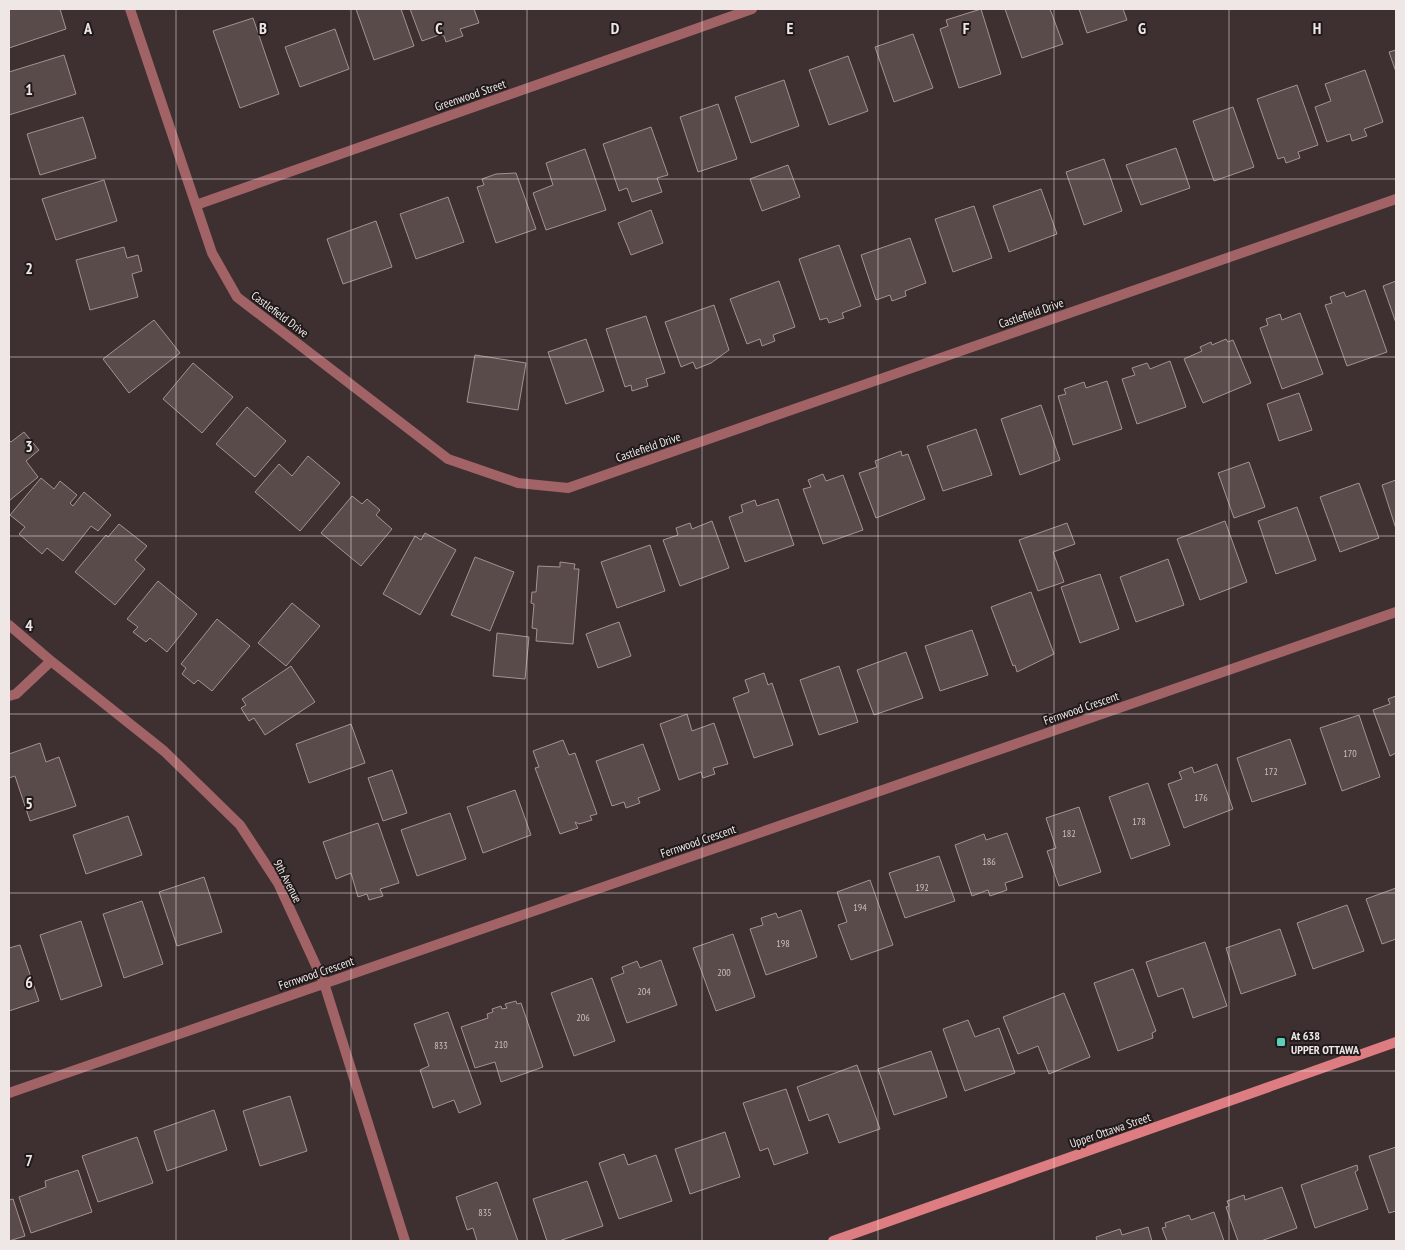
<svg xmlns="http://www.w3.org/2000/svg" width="1405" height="1250" font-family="'PT Sans Narrow',sans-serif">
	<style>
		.building { fill: #5a4b4b; stroke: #a39292 }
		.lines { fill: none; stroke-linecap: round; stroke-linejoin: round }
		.street { stroke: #a16366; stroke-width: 10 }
		.secondary { stroke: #dd7c81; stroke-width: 10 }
		.grid { fill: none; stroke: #efe6e6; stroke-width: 1; stroke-opacity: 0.55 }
		.poi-dot { fill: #5dceb9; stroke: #201a1a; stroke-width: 2 }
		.labels { text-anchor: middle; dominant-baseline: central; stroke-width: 4; stroke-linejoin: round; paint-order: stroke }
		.number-label { font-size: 10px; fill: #cabfbf }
		.street-label { font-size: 12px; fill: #efe6e6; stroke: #201a1a }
		.poi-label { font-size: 12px; font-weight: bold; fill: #efe6e6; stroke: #201a1a; text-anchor: start }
		.grid-label { font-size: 16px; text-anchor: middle; font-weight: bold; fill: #efe6e6; stroke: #201a1a; stroke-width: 4; stroke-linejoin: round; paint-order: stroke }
	</style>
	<rect width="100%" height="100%" fill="#3e3030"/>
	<path class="building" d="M 9,9 L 60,9 L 66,29 L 9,48 Z
		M 356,9 L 401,9 L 414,46 L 374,60 Z
		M 410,9 L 474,9 L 479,23 L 460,29 L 463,36 L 446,42 L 444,36 L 439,35 L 422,41 Z
		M 981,9 L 1001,74 L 959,88 L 940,29 L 948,26 L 946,20 Z
		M 1005,9 L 1050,9 L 1063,44 L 1022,58 Z
		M 1079,9 L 1123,9 L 1127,20 L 1087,33 Z
		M 253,18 L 279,94 L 240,108 L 213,31 Z
		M 335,29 L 349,69 L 300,87 L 285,47 Z
		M 913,34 L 933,88 L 894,102 L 875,47 Z
		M 1396,50 L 1396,72 L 1389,52 Z
		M 64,55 L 76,94 L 9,115 L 9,72 Z
		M 848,56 L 868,111 L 829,125 L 809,70 Z
		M 1365,70 L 1383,122 L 1364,129 L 1367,136 L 1352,141 L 1350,134 L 1327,142 L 1315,107 L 1331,101 L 1325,84 Z
		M 784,80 L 799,126 L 751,143 L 735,97 Z
		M 1297,85 L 1318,145 L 1298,152 L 1300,158 L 1286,163 L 1284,157 L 1278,159 L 1257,99 Z
		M 718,104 L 737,159 L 698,172 L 680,117 Z
		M 1233,107 L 1254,167 L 1214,181 L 1193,121 Z
		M 83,117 L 96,158 L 40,175 L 27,134 Z
		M 651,127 L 668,175 L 657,178 L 662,192 L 632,202 L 627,188 L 619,191 L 603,144 Z
		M 1176,148 L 1190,188 L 1141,205 L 1126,165 Z
		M 585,149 L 606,210 L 546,230 L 533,193 L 553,185 L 546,163 Z
		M 1104,159 L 1122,211 L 1084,225 L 1066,172 Z
		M 788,165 L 800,197 L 762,211 L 750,179 Z
		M 516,173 L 536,229 L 496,243 L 477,187 L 484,185 L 482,179 L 496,174 Z
		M 104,180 L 117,221 L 56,240 L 42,199 Z
		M 1041,189 L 1057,234 L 1009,252 L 993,206 Z
		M 448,197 L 464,242 L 416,259 L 400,214 Z
		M 974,206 L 992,258 L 953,272 L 935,219 Z
		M 651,210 L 663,243 L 631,255 L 618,223 Z
		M 376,221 L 392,267 L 343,284 L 327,239 Z
		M 910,238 L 926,283 L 905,291 L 906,296 L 892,301 L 890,295 L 876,300 L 861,255 Z
		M 839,245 L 861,306 L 842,313 L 844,318 L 829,323 L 827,318 L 820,320 L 799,259 Z
		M 124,247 L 127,258 L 138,255 L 142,271 L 132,274 L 138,297 L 90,310 L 76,260 Z
		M 779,281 L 795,327 L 773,335 L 775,341 L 762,346 L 760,339 L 747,344 L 730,299 Z
		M 1396,281 L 1396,323 L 1383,286 Z
		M 1365,290 L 1387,352 L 1347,366 L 1325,305 L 1332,303 L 1330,297 L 1344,292 L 1346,297 Z
		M 714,305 L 729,350 L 711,363 L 696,369 L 693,362 L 681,367 L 665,322 Z
		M 1300,313 L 1323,374 L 1282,389 L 1260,328 L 1268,325 L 1266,319 L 1280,314 L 1282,320 Z
		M 646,316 L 665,373 L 646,379 L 648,386 L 632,391 L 631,385 L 625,387 L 606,329 Z
		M 154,320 L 180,353 L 129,393 L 103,359 Z
		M 586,339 L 604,391 L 566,404 L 548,352 Z
		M 1226,339 L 1228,342 L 1233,340 L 1251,383 L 1203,403 L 1184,359 L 1202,351 L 1200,347 L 1211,342 L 1212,345 Z
		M 475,355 L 526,363 L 518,410 L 467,402 Z
		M 1170,361 L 1186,407 L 1137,424 L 1122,379 L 1135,375 L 1132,368 L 1147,363 L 1150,369 Z
		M 193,363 L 233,397 L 202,433 L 163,399 Z
		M 1107,381 L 1122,429 L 1073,445 L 1058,396 L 1066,394 L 1064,389 L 1084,382 L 1086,388 Z
		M 1299,393 L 1312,430 L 1279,441 L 1267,404 Z
		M 1041,405 L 1060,460 L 1020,475 L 1001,419 Z
		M 247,407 L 286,441 L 255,477 L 216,444 Z
		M 976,429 L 992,475 L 943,491 L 927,446 Z
		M 24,432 L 39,450 L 26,461 L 38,477 L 9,501 L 9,440 L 11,442 Z
		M 901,451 L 902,456 L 908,454 L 925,499 L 876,518 L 859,473 L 877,467 L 875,461 Z
		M 308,456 L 340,483 L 300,531 L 255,492 L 279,464 L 292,476 Z
		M 1249,462 L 1265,507 L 1234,518 L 1218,473 Z
		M 823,474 L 826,481 L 843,475 L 863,530 L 823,544 L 803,489 L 811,487 L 808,480 Z
		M 41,478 L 54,489 L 60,481 L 77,495 L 70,503 L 73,506 L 84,492 L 111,515 L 98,531 L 91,526 L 63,561 L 47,548 L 42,554 L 19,534 L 25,527 L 10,515 Z
		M 1396,480 L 1396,529 L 1382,485 Z
		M 1359,483 L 1379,538 L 1340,552 L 1320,497 Z
		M 352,496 L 362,504 L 367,499 L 380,510 L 376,515 L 392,529 L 361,566 L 321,533 Z
		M 778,499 L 794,545 L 745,562 L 729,517 L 743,512 L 741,505 L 755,500 L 757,506 Z
		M 1297,507 L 1316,560 L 1276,574 L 1258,521 Z
		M 712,521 L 729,568 L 680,586 L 663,540 L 678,535 L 676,528 L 690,523 L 692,529 Z
		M 1225,521 L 1247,582 L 1200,600 L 1177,539 Z
		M 1067,523 L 1075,544 L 1053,552 L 1064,582 L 1038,591 L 1019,540 Z
		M 119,524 L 147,546 L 135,560 L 145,569 L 115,605 L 75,572 L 106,535 L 108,537 Z
		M 425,533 L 456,550 L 420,615 L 383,594 L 415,536 L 421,540 Z
		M 650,545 L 665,591 L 617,608 L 601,562 Z
		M 475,557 L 514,572 L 490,631 L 451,615 Z
		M 1168,559 L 1184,605 L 1136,622 L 1120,577 Z
		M 560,562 L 575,564 L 574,569 L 579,569 L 573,644 L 536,641 L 537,629 L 532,628 L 534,604 L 531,603 L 532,592 L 536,592 L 538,566 L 560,567 Z
		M 1100,574 L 1119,629 L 1080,643 L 1061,587 Z
		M 158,581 L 197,614 L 167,652 L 150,638 L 146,642 L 133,632 L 138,627 L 127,619 Z
		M 1031,592 L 1054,654 L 1017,672 L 1015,665 L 1013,666 L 991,607 Z
		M 292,603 L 320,626 L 286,666 L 258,643 Z
		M 217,619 L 250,646 L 212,691 L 198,680 L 194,684 L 182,674 L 186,668 L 181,664 Z
		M 619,622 L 631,656 L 598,668 L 586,634 Z
		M 972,630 L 988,675 L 940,691 L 925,646 Z
		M 497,633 L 529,637 L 525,679 L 493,676 Z
		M 906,652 L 923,698 L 874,715 L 857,670 Z
		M 291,666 L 315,702 L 265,735 L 254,718 L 249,721 L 241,708 L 246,705 L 242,699 Z
		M 839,666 L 858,722 L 819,735 L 800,680 Z
		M 764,673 L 768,685 L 772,683 L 793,745 L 754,758 L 733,698 L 749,692 L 745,680 Z
		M 1396,696 L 1396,753 L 1390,756 L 1373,710 L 1390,704 L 1388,699 Z
		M 687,714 L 692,731 L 714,723 L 728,764 L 713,768 L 715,774 L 703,778 L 701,772 L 679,780 L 660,724 Z
		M 1359,715 L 1380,777 L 1342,791 L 1320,728 Z
		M 351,724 L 365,763 L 309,783 L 296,744 Z
		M 1290,739 L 1306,784 L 1252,802 L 1237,758 Z
		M 563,740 L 569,755 L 575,753 L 597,814 L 590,816 L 592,820 L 579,824 L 575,822 L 578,828 L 560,834 L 535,768 L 539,767 L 533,751 Z
		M 40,743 L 46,762 L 59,757 L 76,806 L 30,821 L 15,776 L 9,778 L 9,754 Z
		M 643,744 L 660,790 L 638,798 L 640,803 L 626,808 L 624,802 L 612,806 L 596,761 Z
		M 1217,764 L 1233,809 L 1184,828 L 1168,784 L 1182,779 L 1179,772 L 1192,767 L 1194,773 Z
		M 392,770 L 407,813 L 383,821 L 368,778 Z
		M 1148,783 L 1170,845 L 1131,859 L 1109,797 Z
		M 515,790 L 531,835 L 483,853 L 467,807 Z
		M 1079,807 L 1101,872 L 1059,886 L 1047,851 L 1056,848 L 1046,818 Z
		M 450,813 L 466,859 L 417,876 L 401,830 Z
		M 128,816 L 142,855 L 86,874 L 73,835 Z
		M 378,823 L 399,883 L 380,889 L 383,896 L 369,900 L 367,894 L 358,897 L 351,873 L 336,879 L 323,842 Z
		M 1007,833 L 1023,877 L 1005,883 L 1007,890 L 990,896 L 988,890 L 972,896 L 955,845 L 984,834 L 986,840 Z
		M 939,856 L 955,901 L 905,918 L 889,873 Z
		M 204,877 L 222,932 L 177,946 L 159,892 Z
		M 870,880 L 893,945 L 851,960 L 838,925 L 847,922 L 837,892 Z
		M 1396,888 L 1396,939 L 1382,944 L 1366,899 Z
		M 142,901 L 163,964 L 124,978 L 103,914 Z
		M 1347,905 L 1364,951 L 1313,969 L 1297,923 Z
		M 801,910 L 817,957 L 766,975 L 750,929 L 763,925 L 761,918 L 776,913 L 778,918 Z
		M 81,921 L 102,986 L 61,1000 L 40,935 Z
		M 1280,929 L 1296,975 L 1241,994 L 1226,948 Z
		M 733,934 L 755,997 L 716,1011 L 693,948 Z
		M 1205,942 L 1227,1006 L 1193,1018 L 1183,988 L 1158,997 L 1146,962 Z
		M 20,945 L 39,1001 L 9,1011 L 9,948 Z
		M 661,960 L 677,1005 L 627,1023 L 611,978 L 624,973 L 622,967 L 637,961 L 640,968 Z
		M 1133,969 L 1156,1031 L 1152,1033 L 1153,1038 L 1118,1051 L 1094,983 Z
		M 592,978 L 615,1041 L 574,1056 L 551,993 Z
		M 1064,993 L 1090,1057 L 1049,1074 L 1038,1046 L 1018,1054 L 1003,1017 Z
		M 516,1001 L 517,1004 L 521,1003 L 543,1067 L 501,1082 L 495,1062 L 475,1068 L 461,1027 L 488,1018 L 487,1014 L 493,1012 L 492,1009 L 501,1006 L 502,1009 L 507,1008 L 505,1004 Z
		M 448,1012 L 481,1104 L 459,1113 L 454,1100 L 433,1108 L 420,1070 L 429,1066 L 414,1024 Z
		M 968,1020 L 975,1037 L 999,1028 L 1015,1073 L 965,1091 L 943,1029 Z
		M 931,1051 L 947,1097 L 894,1115 L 878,1069 Z
		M 857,1065 L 880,1129 L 839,1143 L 828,1114 L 809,1121 L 797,1087 Z
		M 786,1089 L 808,1153 L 774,1165 L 768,1148 L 760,1151 L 743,1103 Z
		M 290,1096 L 307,1151 L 260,1166 L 243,1111 Z
		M 214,1110 L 227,1150 L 167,1171 L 154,1131 Z
		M 725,1132 L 740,1177 L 690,1194 L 675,1149 Z
		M 137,1137 L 153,1183 L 98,1202 L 82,1156 Z
		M 1396,1147 L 1396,1211 L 1389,1213 L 1369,1156 Z
		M 624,1154 L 628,1165 L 656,1155 L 672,1201 L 619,1219 L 599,1163 Z
		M 1357,1165 L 1358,1170 L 1355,1172 L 1368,1209 L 1315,1228 L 1301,1185 Z
		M 78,1170 L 92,1212 L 31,1233 L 19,1197 L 46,1187 L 45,1181 Z
		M 587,1181 L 603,1226 L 559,1241 L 547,1241 L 533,1199 Z
		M 497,1182 L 518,1241 L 477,1241 L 473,1228 L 467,1230 L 456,1197 Z
		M 1282,1187 L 1297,1228 L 1261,1241 L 1238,1241 L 1226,1207 L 1229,1206 L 1227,1201 L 1244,1195 L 1245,1200 Z
		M 13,1199 L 25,1236 L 9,1241 L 9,1200 Z
		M 1214,1212 L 1224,1241 L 1167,1241 L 1162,1228 L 1166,1227 L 1165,1223 L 1189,1215 L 1191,1220 Z
		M 1148,1227 L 1152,1241 L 1097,1241 L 1096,1237 L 1120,1229 L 1122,1235 Z"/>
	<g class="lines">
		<path class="street" d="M 130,9 L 212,253 L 237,297 L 448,459 L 518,483 L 568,488 L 1396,199
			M 196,205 L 752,9
			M 9,625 L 51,661 L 164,751 L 240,825 L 278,883 L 324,983 L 405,1241
			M 9,696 L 16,694 L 51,661
			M 9,1093 L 1396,612"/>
		<path class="secondary" d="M 833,1241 L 1396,1042"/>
	</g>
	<path class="grid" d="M 176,9 L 176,1241M 351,9 L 351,1241M 527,9 L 527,1241M 702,9 L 702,1241M 878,9 L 878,1241M 1054,9 L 1054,1241M 1229,9 L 1229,1241M 9,179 L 1396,179M 9,357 L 1396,357M 9,536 L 1396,536M 9,714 L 1396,714M 9,893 L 1396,893M 9,1071 L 1396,1071"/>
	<rect class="poi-dot" x="1276" y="1037" width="10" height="10" rx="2.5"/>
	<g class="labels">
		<g class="number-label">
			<text x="1350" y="753">170</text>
			<text x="1271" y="771">172</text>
			<text x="1201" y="797">176</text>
			<text x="1139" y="821">178</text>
			<text x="1069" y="833">182</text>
			<text x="989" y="861">186</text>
			<text x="922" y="887">192</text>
			<text x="860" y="907">194</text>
			<text x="783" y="943">198</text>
			<text x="724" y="972">200</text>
			<text x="644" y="991">204</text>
			<text x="583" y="1017">206</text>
			<text x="501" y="1044">210</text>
			<text x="441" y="1045">833</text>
			<text x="485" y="1212">835</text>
		</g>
		<g class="street-label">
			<text transform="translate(470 95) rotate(-19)">Greenwood Street</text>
			<text transform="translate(1031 313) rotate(-19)">Castlefield Drive</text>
			<text transform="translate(280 314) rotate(37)">Castlefield Drive</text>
			<text transform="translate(648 447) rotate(-19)">Castlefield Drive</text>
			<text transform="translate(1081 708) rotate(-19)">Fernwood Crescent</text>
			<text transform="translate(698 841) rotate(-19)">Fernwood Crescent</text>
			<text transform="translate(288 881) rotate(62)">9th Avenue</text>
			<text transform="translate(316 973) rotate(-19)">Fernwood Crescent</text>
			<text transform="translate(1110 1130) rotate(-19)">Upper Ottawa Street</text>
		</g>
		<g class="poi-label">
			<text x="1291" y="1035">At 638<tspan x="1291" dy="14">UPPER OTTAWA</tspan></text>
		</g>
	</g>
	<g class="grid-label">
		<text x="88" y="34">A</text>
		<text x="263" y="34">B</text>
		<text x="439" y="34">C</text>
		<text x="615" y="34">D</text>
		<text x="790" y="34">E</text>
		<text x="966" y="34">F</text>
		<text x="1142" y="34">G</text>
		<text x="1317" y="34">H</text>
		<text x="29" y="95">1</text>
		<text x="29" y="274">2</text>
		<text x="29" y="452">3</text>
		<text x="29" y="631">4</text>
		<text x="29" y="809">5</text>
		<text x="29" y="988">6</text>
		<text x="29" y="1166">7</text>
	</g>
	<rect width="1405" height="1250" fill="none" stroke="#efe6e6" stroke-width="20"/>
</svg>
